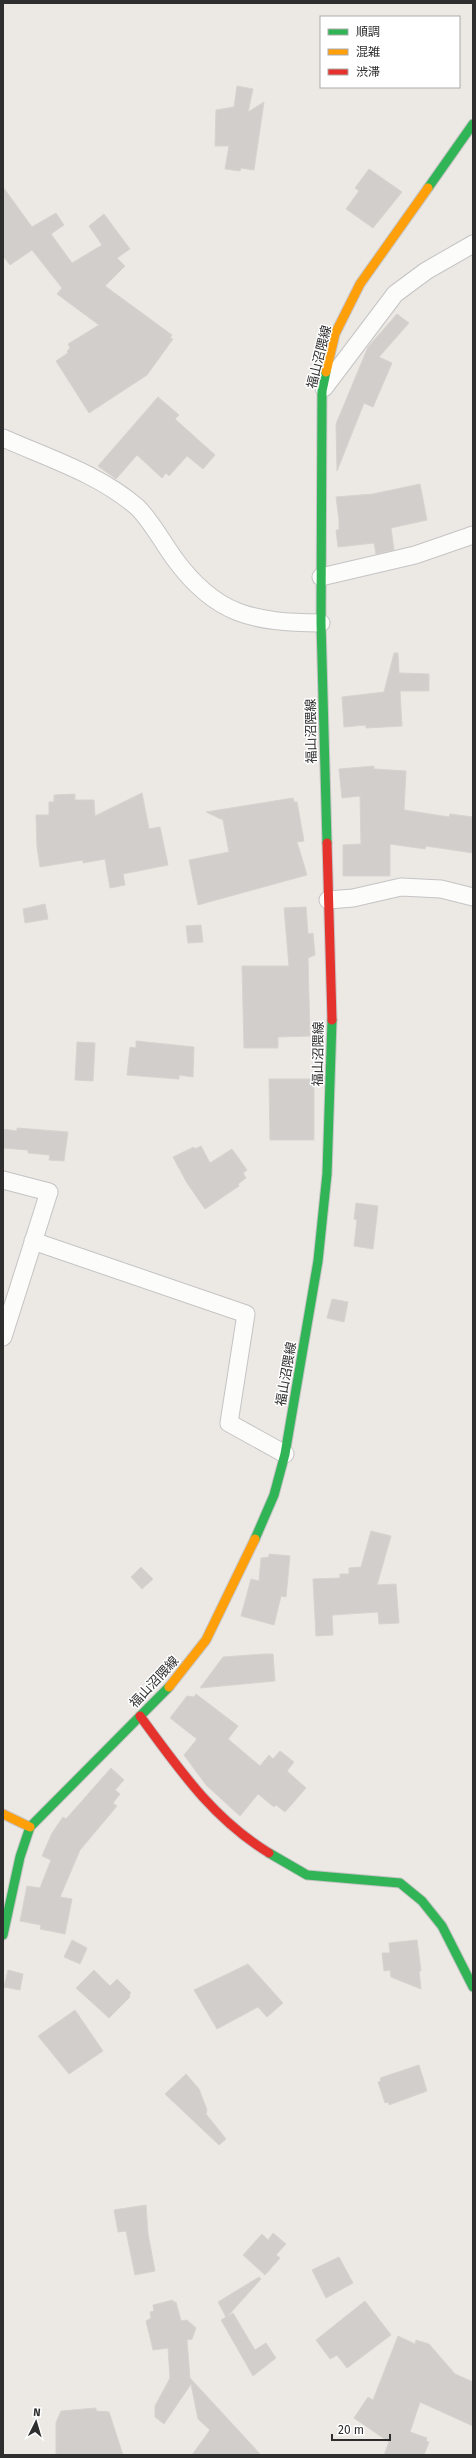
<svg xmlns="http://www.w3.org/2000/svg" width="476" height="2458" font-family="'Fira Sans','Noto Sans JP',sans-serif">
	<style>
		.building { fill: #d1cecb; stroke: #d7d4d0 }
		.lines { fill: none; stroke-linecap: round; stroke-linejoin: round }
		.street-casing { stroke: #c5c4c5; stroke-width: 19 }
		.fast-casing { stroke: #c5c4c5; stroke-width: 11 }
		.slow-casing { stroke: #c5c4c5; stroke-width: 11 }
		.jam-casing { stroke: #c5c4c5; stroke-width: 11 }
		.street { stroke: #fcfcfb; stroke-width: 17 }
		.fast { stroke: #30b455; stroke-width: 9 }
		.slow { stroke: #ff9f0a; stroke-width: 9 }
		.jam { stroke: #e5322d; stroke-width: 9 }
		.labels { text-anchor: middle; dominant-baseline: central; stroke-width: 3; stroke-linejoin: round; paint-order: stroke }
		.street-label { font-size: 13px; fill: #2e2e2e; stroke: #fff }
	</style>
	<rect width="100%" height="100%" fill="#ece8e4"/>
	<path class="building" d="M 237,86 L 253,89 L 248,112 L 264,102 L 254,170 L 241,168 L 240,171 L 225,169 L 229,146 L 215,146 L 216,110 L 234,107 Z
		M 369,169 L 402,192 L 373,228 L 346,209 L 359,191 L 355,188 Z
		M 3,187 L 32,227 L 56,213 L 64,225 L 51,234 L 72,263 L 102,245 L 89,226 L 104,214 L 130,249 L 117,258 L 125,266 L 105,286 L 172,335 L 170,338 L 173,339 L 147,375 L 89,413 L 56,361 L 68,353 L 67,351 L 70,348 L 68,344 L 99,325 L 57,294 L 62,288 L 32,250 L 10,265 L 3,256 Z
		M 397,314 L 409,323 L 379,357 L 392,363 L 373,407 L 364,403 L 337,471 L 336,424 L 368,347 Z
		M 158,397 L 179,415 L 175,419 L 215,455 L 203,469 L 187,456 L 169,476 L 166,473 L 162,478 L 137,455 L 116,479 L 98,466 Z
		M 420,484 L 427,520 L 391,528 L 394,550 L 376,554 L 374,543 L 338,547 L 336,530 L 339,530 L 339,520 L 336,497 L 373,494 Z
		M 394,653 L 398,653 L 399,673 L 429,674 L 429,691 L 400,691 L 402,726 L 366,728 L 366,725 L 344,727 L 342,697 L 384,692 Z
		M 374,766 L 374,769 L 406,771 L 404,810 L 449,817 L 450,814 L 473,817 L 473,853 L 426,846 L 425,849 L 390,844 L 390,876 L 343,876 L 343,845 L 361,844 L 360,796 L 342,798 L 339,769 Z
		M 142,793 L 149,829 L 160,827 L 168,865 L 123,874 L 125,885 L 110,888 L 105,859 L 83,863 L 83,860 L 40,867 L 37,847 L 36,815 L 49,815 L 49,802 L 54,802 L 54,795 L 75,794 L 75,800 L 94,800 L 95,816 Z
		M 293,798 L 294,802 L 297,802 L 304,841 L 297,842 L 307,875 L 198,905 L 189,860 L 229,852 L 223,820 L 206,812 Z
		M 45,904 L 48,919 L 25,923 L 23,909 Z
		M 306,907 L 308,934 L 313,933 L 315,955 L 308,958 L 310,1036 L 278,1037 L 278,1048 L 244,1048 L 242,966 L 289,966 L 284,908 Z
		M 201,925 L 203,942 L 188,943 L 186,926 Z
		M 136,1041 L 194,1047 L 193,1077 L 179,1075 L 179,1079 L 127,1075 L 130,1047 L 136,1048 Z
		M 77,1042 L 95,1043 L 93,1081 L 75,1080 Z
		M 269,1079 L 314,1079 L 314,1140 L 270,1140 Z
		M 17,1128 L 68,1132 L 64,1161 L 49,1160 L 50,1155 L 28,1153 L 28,1150 L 3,1148 L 3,1129 L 17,1131 Z
		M 201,1146 L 210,1163 L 232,1149 L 247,1170 L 243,1173 L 246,1178 L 238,1184 L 239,1186 L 205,1209 L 187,1183 L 173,1157 L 194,1147 L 195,1149 Z
		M 356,1203 L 378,1206 L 373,1249 L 354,1246 L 357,1220 L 354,1219 Z
		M 332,1299 L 348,1302 L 344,1322 L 327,1318 Z
		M 371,1531 L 391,1536 L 377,1585 L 396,1584 L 399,1623 L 379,1624 L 378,1612 L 332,1615 L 333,1635 L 316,1636 L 313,1579 L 340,1578 L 340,1574 L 349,1574 L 349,1568 L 361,1567 Z
		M 269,1554 L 290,1556 L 286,1597 L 281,1596 L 274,1625 L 241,1616 L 251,1579 L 259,1581 L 261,1558 L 269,1557 Z
		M 141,1567 L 153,1579 L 142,1589 L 131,1577 Z
		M 264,1654 L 273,1654 L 275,1681 L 200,1688 L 223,1657 Z
		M 196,1694 L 238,1726 L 228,1739 L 260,1766 L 269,1755 L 273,1759 L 280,1751 L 294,1762 L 287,1771 L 306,1788 L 285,1812 L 276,1805 L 274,1807 L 258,1794 L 240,1816 L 206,1785 L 184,1755 L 197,1739 L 170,1718 L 187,1696 L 194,1697 Z
		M 111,1768 L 124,1780 L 115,1790 L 120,1794 L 113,1803 L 117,1806 L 80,1850 L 60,1897 L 72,1899 L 65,1934 L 40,1929 L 41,1925 L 20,1921 L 27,1886 L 40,1888 L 51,1860 L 42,1856 L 52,1833 L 63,1817 L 66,1819 Z
		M 72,1940 L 87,1948 L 80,1964 L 64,1957 Z
		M 417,1940 L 421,1971 L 419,1971 L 421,1989 L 391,1977 L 390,1970 L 384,1971 L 382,1953 L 390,1953 L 389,1943 Z
		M 248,1964 L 283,2003 L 267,2017 L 258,2007 L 217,2029 L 194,1990 Z
		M 8,1970 L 23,1974 L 20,1990 L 4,1987 Z
		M 94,1970 L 110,1986 L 117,1979 L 131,1993 L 129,1995 L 130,1997 L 109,2018 L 76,1988 Z
		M 75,2010 L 103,2051 L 69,2074 L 38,2036 Z
		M 419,2065 L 427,2091 L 389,2105 L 388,2102 L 385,2103 L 378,2082 L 381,2081 L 380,2078 Z
		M 186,2074 L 199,2089 L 207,2110 L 206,2114 L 226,2139 L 219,2145 L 165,2094 Z
		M 146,2205 L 148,2234 L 155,2271 L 135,2275 L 126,2231 L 118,2232 L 114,2210 Z
		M 273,2233 L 286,2244 L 276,2255 L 280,2258 L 265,2275 L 243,2255 L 262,2234 L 268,2240 Z
		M 339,2257 L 353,2283 L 326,2298 L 312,2270 Z
		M 259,2277 L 261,2279 L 227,2317 L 233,2313 L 255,2350 L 266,2343 L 276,2358 L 253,2376 L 221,2320 L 226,2317 L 218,2302 Z
		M 173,2300 L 173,2302 L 176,2302 L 181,2321 L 187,2320 L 196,2328 L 192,2339 L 187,2340 L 190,2378 L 261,2455 L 192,2455 L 210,2430 L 198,2419 L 191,2384 L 164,2424 L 155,2417 L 155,2406 L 170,2378 L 168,2348 L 153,2350 L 146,2321 L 151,2318 L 150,2312 L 154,2311 L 153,2305 Z
		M 365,2301 L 391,2335 L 347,2368 L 337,2355 L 330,2359 L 316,2340 Z
		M 398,2336 L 415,2344 L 416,2340 L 429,2344 L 455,2374 L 473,2382 L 473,2426 L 420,2402 L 410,2432 L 427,2438 L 426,2441 L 429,2442 L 424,2455 L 384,2455 L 389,2442 L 354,2418 L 368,2397 L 373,2400 Z
		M 96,2408 L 96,2411 L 109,2412 L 123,2455 L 56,2455 L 56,2423 L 61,2411 Z"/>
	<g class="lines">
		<g class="street-casing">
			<path id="street" d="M 324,388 L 395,294 L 426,271 L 473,244
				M 3,438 C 48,458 99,474 137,507 C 150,519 163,543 174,558 C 216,616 253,622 321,623
				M 321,577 L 415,555 L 473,535
				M 328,900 L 353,898 L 401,887 L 441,889 L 473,897
				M 3,1180 L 49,1192 L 3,1337
				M 33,1241 L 246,1314 L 229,1423 L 285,1454"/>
		</g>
		<g class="fast-casing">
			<path id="fast" d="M 428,188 L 473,124
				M 326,372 L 322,391 L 321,623 L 327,843
				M 255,1539 L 274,1495 L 285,1454 L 318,1261 L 327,1174 L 332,1020
				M 269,1853 L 307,1875 L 400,1883 L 422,1901 L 442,1926 L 473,1987
				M 3,1935 L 20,1857 L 30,1827 L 169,1687"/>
		</g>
		<g class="slow-casing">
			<path id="slow" d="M 326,372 L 335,334 L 360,284 L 428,188
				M 169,1687 L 206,1640 L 255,1539
				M 3,1814 L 30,1827"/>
		</g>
		<g class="jam-casing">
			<path id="jam" d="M 327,843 L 332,1020
				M 140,1716 C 179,1769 212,1818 269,1853"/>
		</g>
		<use href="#street" class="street"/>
		<use href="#fast" class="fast"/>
		<use href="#slow" class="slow"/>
		<use href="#jam" class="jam"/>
	</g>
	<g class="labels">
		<g class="street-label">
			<text transform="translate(319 357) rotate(-76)">福山沼隈線</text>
			<text transform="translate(311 731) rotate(-91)">福山沼隈線</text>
			<text transform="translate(318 1054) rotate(-89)">福山沼隈線</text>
			<text transform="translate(286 1374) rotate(-80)">福山沼隈線</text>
			<text transform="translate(154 1682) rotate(-47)">福山沼隈線</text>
		</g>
	</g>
	<rect width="476" height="2458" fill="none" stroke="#2e2e2e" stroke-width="8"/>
	<rect x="320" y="16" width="140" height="72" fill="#ffffff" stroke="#ababab"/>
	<rect x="328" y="29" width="20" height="6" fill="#30b455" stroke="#ababab"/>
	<text x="356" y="36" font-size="12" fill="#2e2e2e">順調</text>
	<rect x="328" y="49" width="20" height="6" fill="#ff9f0a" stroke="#ababab"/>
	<text x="356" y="56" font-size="12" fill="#2e2e2e">混雑</text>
	<rect x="328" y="69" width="20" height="6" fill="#e5322d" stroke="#ababab"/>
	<text x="356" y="76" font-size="12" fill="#2e2e2e">渋滞</text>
	<g transform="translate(36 2422) rotate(5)" stroke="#ffffff" stroke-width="3" paint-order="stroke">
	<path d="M0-3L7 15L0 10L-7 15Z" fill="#2e2e2e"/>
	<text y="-6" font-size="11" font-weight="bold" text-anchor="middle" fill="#2e2e2e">N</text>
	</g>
	<path d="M332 2434v6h58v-6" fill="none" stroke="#2e2e2e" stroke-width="2"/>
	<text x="338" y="2434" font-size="12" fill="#2e2e2e" stroke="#ffffff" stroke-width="3" paint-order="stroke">20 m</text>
</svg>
